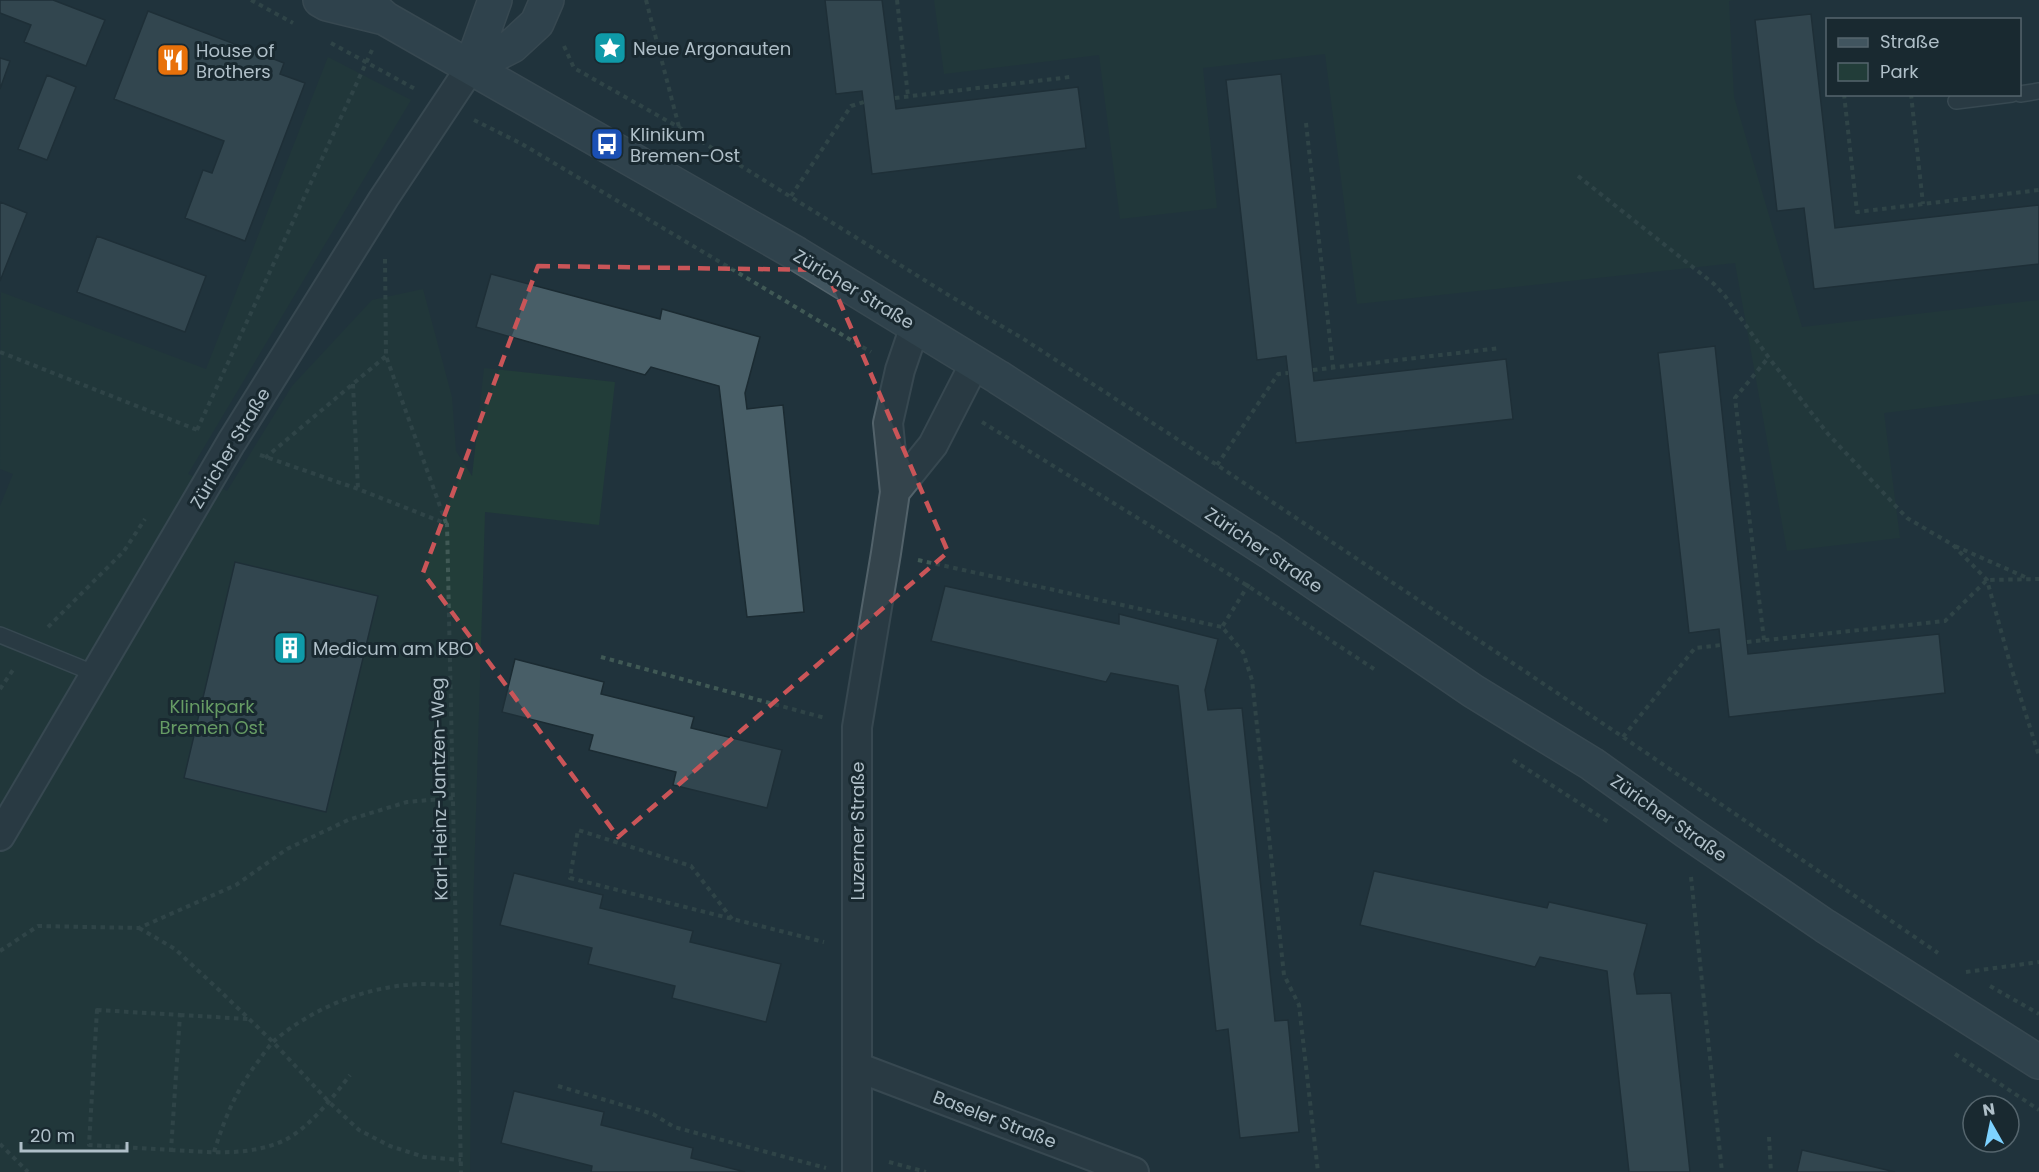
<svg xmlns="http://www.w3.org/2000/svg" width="2039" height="1172" font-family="Poppins,sans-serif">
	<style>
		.green { fill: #223d39 }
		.building { fill: #485e67; stroke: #1b2b32; stroke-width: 1.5 }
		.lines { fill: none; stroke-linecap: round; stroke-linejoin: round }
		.lane-casing { stroke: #52626a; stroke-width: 18 }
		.street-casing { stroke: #52626a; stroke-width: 32 }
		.secondary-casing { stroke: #52626a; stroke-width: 36 }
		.path { stroke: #405955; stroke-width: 4; stroke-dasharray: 4.5 4.5; stroke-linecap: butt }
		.lane { stroke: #34444c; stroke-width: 15 }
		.street { stroke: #34444c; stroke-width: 28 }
		.secondary { stroke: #41555f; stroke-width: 33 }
		.marked { fill: none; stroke: #ca5558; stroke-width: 4.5; stroke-dasharray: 12 8; stroke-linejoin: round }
		.labels { text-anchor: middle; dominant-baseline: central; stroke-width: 6; stroke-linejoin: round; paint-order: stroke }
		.poi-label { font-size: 18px; fill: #afbfc8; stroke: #192930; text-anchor: start }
		.street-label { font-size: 18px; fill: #afbfc8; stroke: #192930 }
		.park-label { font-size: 18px; fill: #669b64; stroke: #192930 }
	</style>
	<rect width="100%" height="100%" fill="#20333c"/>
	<path class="green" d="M 934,0 L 1734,0 L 1729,1 L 1734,97 L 1802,327 L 2039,300 L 2039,394 L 1884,413 L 1900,538 L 1787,551 L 1735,263 L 1357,304 L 1325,54 L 1203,68 L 1217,208 L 1120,219 L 1099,55 L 944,74 Z
		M 328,57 L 411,100 L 188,474 L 227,491 L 292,386 L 372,300 L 423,289 L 452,397 L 456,451 L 472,476 L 484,368 L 615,382 L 599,525 L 485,512 L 473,911 L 470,1172 L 0,1172 L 0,506 L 13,474 L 0,469 L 1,292 L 206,369 Z"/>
	<path class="building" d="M 0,0 L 53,0 L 105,20 L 86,66 L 24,42 L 31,25 L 0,13 Z
		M 825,0 L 882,0 L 896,109 L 1078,87 L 1086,148 L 872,174 L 862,91 L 836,94 Z
		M 148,11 L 284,63 L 280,74 L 305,83 L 245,241 L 185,218 L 203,170 L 212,173 L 224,141 L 114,99 Z
		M 1811,14 L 1835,228 L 2039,205 L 2039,264 L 1814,289 L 1804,208 L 1777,211 L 1755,20 Z
		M 0,58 L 10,61 L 0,89 Z
		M 1281,74 L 1314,381 L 1506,359 L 1513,419 L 1296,443 L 1286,356 L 1257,360 L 1226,80 Z
		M 47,75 L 76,87 L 47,160 L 18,149 Z
		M 0,202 L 27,213 L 0,281 Z
		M 97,236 L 206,276 L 185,332 L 77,292 Z
		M 491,274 L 660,319 L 662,309 L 760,337 L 745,393 L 747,409 L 783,405 L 804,612 L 747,617 L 719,386 L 651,367 L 645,375 L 476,327 Z
		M 1715,346 L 1748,654 L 1939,634 L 1945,693 L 1729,717 L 1719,629 L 1689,633 L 1658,353 Z
		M 235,562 L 378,596 L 326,812 L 184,778 Z
		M 945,586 L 1119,624 L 1119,614 L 1218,639 L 1205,690 L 1208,710 L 1242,708 L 1275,1021 L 1288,1020 L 1299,1132 L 1240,1138 L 1228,1029 L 1216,1031 L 1178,686 L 1111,673 L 1106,682 L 931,641 Z
		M 515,659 L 604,682 L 601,694 L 694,717 L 691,728 L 782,750 L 767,808 L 673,785 L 676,772 L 589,750 L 593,735 L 502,712 Z
		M 1374,871 L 1547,908 L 1549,902 L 1647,924 L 1634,974 L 1637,994 L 1671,993 L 1690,1172 L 1629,1172 L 1607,971 L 1540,957 L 1535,967 L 1360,925 Z
		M 514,873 L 603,895 L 600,908 L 693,931 L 690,942 L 781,964 L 766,1022 L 672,998 L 675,986 L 588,964 L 592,948 L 500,925 Z
		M 514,1091 L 604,1112 L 601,1125 L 693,1148 L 691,1158 L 745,1172 L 591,1172 L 592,1166 L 501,1143 Z
		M 1802,1150 L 1845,1160 L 1895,1172 L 1797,1172 Z"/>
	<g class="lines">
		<g class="lane-casing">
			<path id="lane" d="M 2020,94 L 2039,91
				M 1956,101 L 2012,94
				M 0,635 L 96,674"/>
		</g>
		<g class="street-casing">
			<path id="street" d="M 895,492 L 933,445 L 975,363
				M 0,836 L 231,443 L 384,198 L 471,67
				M 857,1067 L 1134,1172
				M 857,1172 L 857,727 L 886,553 L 895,492 L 888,423 L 900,370 L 915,326"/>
		</g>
		<g class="secondary-casing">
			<path id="secondary" d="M 320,0 L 327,4 L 384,18
				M 364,0 L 386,19 L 797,254 L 998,377 L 1270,552 L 1473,691 L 1592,764 L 1686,831 L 1825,926 L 2039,1062
				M 471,67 L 512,46 L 537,23 L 547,0
				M 471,67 L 495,0"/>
		</g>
		<path class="path" d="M 251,0 L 293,23
			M 646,0 L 679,127
			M 897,0 L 908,96
			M 331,43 L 417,90
			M 564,46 L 574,68 L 680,128 L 950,296 L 1022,338 L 1217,465 L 1623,737 L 1938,953
			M 1844,94 L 1857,212 L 2039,190
			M 1911,94 L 1923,204
			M 895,98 L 1070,77
			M 474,120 L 522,144 L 871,352
			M 1306,123 L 1333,367
			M 1578,176 L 1714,284 L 1725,296 L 1769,358 L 1828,434 L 1907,518 L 1953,545 L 1987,580 L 2011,667 L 2039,756
			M 791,196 L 851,106 L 864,102
			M 385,259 L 386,356 L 446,523
			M 0,352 L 200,431
			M 1313,370 L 1500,348
			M 353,384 L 358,489
			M 982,422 L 1248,586 L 1374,669
			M 197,430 L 372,50
			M 260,455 L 358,489 L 447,524 L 461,1172
			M 265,458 L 386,356
			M 1217,465 L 1278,374 L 1288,373
			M 1955,546 L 2025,577
			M 918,560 L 1222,627
			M 1249,584 L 1222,627 L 1243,652 L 1252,680 L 1284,975 L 1299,1005 L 1318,1172
			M 48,627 L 124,551 L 145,519
			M 1764,640 L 1735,398 L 1768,358
			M 1747,642 L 1945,621 L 1987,580 L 2039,579
			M 601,657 L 825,718
			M 0,689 L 15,667
			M 1623,737 L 1695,648 L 1721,645
			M 1513,760 L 1610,823
			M 1691,877 L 1722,1172
			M 732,919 L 691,866 L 578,830 L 570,878 L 824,942
			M 139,928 L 175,949 L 219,990 L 273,1042 L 329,1102 L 359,1130 L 390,1146 L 424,1157 L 461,1160
			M 0,951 L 38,926 L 139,928 L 236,885 L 287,849 L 348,820 L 407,802 L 453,798
			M 1966,972 L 2039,962
			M 1990,986 L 2039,1014
			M 97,1010 L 180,1015 L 171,1150 L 89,1145 Z
			M 180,1015 L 248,1019
			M 1955,1054 L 2039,1110
			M 558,1086 L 653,1114 L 674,1127 L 826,1168
			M 1769,1137 L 1771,1172
			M 0,1144 L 28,1172
			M 171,1150 C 209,1152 249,1157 285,1140 C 309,1128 334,1096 350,1075
			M 214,1152 C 225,1117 237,1088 260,1059 C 264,1053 269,1046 274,1041 C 310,1010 360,989 407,985 C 423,983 441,985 457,985
			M 889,1162 L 926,1172"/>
		<use href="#lane" class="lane"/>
		<use href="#street" class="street"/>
		<use href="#secondary" class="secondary"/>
	</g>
	<path d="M0 0H2039V1172H0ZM 538,266 L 826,270 L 948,552 L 618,837 L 423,573 Z" fill="#20333c" fill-opacity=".55" fill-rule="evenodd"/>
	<path class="marked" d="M 538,266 L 826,270 L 948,552 L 618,837 L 423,573 Z"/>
	<defs>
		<g id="sight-square" transform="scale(1.725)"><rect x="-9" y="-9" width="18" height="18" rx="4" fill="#0f9aa8" stroke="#192930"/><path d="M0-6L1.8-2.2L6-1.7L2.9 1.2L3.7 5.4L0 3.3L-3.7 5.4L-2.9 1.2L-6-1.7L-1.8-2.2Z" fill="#fff"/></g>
		<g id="restaurant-square" transform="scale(1.725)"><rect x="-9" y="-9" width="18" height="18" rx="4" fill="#e8710a" stroke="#192930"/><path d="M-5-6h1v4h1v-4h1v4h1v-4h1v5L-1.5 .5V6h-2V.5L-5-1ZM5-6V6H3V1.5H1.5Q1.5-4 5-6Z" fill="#fff"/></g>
		<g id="bus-square" transform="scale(1.725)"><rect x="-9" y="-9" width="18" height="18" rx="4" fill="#1a4fb4" stroke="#192930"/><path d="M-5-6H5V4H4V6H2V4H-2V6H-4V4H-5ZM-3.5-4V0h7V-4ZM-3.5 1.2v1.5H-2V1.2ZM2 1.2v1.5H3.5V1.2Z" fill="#fff"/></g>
		<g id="building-square" transform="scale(1.725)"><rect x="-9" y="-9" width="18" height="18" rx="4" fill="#0f9aa8" stroke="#192930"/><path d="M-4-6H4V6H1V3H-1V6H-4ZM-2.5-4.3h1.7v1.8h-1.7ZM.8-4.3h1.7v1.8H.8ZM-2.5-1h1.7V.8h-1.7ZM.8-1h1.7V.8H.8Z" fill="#fff"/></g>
	</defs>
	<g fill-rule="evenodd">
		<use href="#sight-square" x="610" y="48"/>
		<use href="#restaurant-square" x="173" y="60"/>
		<use href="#bus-square" x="607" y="144"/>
		<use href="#building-square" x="290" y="648"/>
	</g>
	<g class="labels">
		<g class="poi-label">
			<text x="633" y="48">Neue Argonauten</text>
			<text x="196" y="50">House of<tspan x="196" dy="21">Brothers</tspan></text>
			<text x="630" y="134">Klinikum<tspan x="630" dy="21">Bremen-Ost</tspan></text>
			<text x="313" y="648">Medicum am KBO</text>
		</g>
		<g class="street-label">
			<text transform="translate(854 289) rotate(31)">Züricher Straße</text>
			<text transform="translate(230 448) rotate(-59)">Züricher Straße</text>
			<text transform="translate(1264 550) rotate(34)">Züricher Straße</text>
			<text transform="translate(439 789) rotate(-91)">Karl-Heinz-Jantzen-Weg</text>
			<text transform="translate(1669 818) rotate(35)">Züricher Straße</text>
			<text transform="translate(857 831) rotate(-90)">Luzerner Straße</text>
			<text transform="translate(995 1119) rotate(21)">Baseler Straße</text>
		</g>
		<g class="park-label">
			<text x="212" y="706">Klinikpark<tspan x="212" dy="21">Bremen Ost</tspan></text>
		</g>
	</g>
	<rect x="1826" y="18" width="195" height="78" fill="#192930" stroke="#55656d" stroke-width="1.5"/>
	<rect x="1838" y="38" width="30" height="9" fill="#41555f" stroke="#55656d" stroke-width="1.5"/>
	<text x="1880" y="48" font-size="18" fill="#afbfc8">Straße</text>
	<rect x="1838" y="63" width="30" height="18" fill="#223d39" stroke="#55656d" stroke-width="1.5"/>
	<text x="1880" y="78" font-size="18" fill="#afbfc8">Park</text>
	<g transform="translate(1991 1124) rotate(351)"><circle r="28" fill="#192930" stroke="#55656d" stroke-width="1.5"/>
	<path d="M0-4.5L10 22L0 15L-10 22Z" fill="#7dd2ff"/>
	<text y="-9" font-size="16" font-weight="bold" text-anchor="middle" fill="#afbfc8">N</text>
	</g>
	<path d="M21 1142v9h106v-9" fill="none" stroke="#afbfc8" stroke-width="3"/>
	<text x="30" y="1142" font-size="18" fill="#afbfc8" stroke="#192930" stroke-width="4.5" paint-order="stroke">20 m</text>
</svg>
